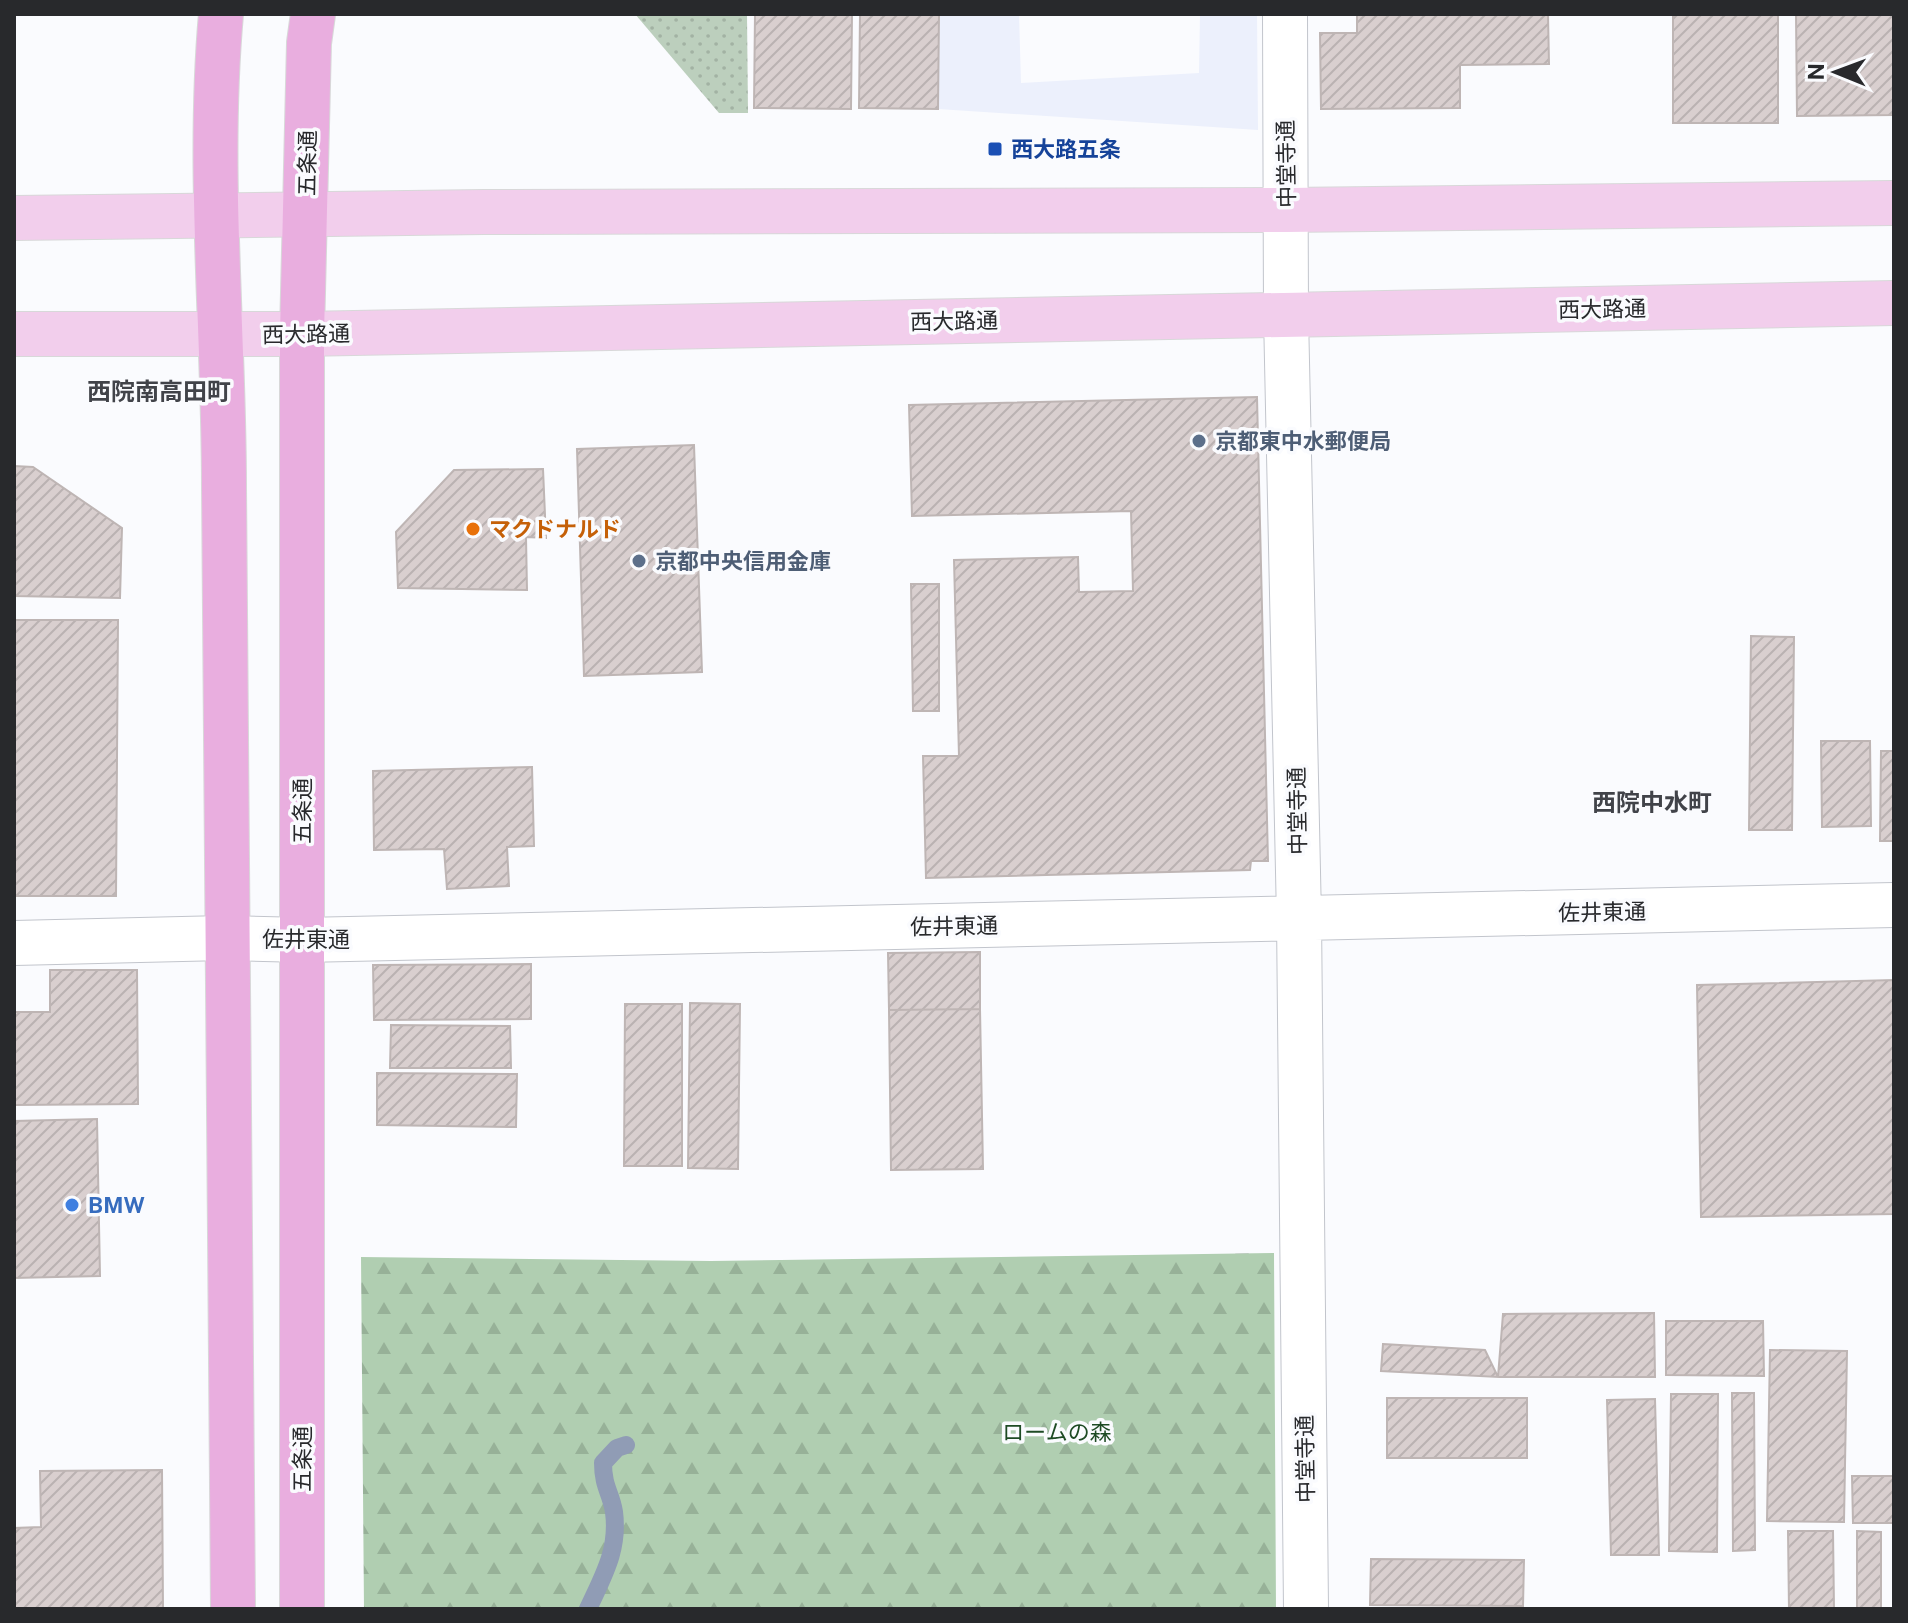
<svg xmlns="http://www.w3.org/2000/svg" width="1908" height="1623" font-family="'Public Sans','Noto Sans JP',sans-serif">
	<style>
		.built { fill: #ecf0fc }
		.green { fill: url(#green-dots) }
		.forest { fill: url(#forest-firs) }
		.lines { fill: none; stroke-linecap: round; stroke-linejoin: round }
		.stream { stroke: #909cb5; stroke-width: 18 }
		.building { fill: url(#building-hatch); stroke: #beb5b4; stroke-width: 2 }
		.minor-casing { stroke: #c2c5cc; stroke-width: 46 }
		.major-casing { stroke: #d8d8d9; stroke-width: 46 }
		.highway-casing { stroke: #d8d8d9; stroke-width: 46 }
		.minor { stroke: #fff; stroke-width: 44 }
		.major { stroke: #f2ceec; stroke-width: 44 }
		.highway { stroke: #e9aedf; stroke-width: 44 }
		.transit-dot { fill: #1a4fb4; stroke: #fafbfe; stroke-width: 3 }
		.service-dot { fill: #5c6f8a; stroke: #fafbfe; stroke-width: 3 }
		.food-dot { fill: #e8710a; stroke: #fafbfe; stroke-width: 3 }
		.shop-dot { fill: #3f7fe0; stroke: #fafbfe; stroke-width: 3 }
		.labels { text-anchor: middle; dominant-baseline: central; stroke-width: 7; stroke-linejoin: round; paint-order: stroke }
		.transit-label { font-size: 22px; font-weight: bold; fill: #164399; stroke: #fafbfe; text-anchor: start }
		.street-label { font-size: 22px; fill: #28292c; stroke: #fafbfe }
		.service-label { font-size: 22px; font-weight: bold; fill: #4e5e75; stroke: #fafbfe; text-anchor: start }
		.food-label { font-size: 22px; font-weight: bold; fill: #c56008; stroke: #fafbfe; text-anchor: start }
		.shop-label { font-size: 22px; font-weight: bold; fill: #366cbe; stroke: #fafbfe; text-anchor: start }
		.park-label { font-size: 22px; fill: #1e4b24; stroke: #fafbfe }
		.neighbourhood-label { font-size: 24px; font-weight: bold; fill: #414349; stroke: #fafbfe }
	</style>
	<defs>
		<pattern id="green-dots" width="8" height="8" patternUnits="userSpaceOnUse" patternTransform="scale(2)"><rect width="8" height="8" fill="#bccfbd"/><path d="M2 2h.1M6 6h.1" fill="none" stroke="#a2b2a3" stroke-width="1.8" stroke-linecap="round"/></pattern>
		<pattern id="forest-firs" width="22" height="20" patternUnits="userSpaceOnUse" patternTransform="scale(2)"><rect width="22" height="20" fill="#b0ceb1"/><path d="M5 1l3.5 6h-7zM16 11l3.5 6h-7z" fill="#97b198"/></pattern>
		<pattern id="building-hatch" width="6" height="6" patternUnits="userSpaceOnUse" patternTransform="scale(2)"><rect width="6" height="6" fill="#d9cfcf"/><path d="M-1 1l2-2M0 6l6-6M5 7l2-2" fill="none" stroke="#bab2b2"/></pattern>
	</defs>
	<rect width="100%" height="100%" fill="#fafbfe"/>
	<path class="built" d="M 939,14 L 1019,14 L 1021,83 L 1199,73 L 1200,14 L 1257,14 L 1258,130 L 938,109 Z"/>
	<path class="green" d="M 635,14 L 747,14 L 748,113 L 719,113 Z"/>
	<path class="forest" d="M 1274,1253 L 1276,1609 L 364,1609 L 361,1257 L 711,1261 Z"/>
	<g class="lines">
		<path class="stream" d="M 588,1609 C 603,1576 619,1550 614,1512 C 611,1493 603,1487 603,1463 L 617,1448 L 626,1445"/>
	</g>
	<path class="building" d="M 755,14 L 852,14 L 851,109 L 754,108 Z
		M 860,14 L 939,14 L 938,109 L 859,108 Z
		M 1357,14 L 1548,14 L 1549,64 L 1460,65 L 1460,108 L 1321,109 L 1320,33 L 1357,33 Z
		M 1673,14 L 1778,14 L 1778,123 L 1673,123 Z
		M 1796,14 L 1894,14 L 1894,115 L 1797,116 Z
		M 1257,397 L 1268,861 L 1251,861 L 1250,870 L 926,878 L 923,756 L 959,756 L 954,560 L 1078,557 L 1079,592 L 1133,591 L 1131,511 L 912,516 L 909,405 Z
		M 694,445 L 702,672 L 584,676 L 577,449 Z
		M 14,466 L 33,467 L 122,528 L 120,598 L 14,596 Z
		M 543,469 L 546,538 L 526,537 L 527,590 L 398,588 L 396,532 L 454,470 Z
		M 911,584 L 939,584 L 939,711 L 913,711 Z
		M 14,620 L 118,620 L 116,896 L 14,896 Z
		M 1751,636 L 1794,637 L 1792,830 L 1749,830 Z
		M 1821,741 L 1870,741 L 1871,826 L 1822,827 Z
		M 1881,751 L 1894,751 L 1894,841 L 1880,841 Z
		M 532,767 L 534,846 L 507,847 L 509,886 L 447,889 L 444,849 L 374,850 L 373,771 Z
		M 980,952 L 980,1009 L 889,1010 L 888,953 Z
		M 531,964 L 531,1019 L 374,1020 L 373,965 Z
		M 50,970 L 137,970 L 138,1104 L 14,1105 L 14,1012 L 50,1012 Z
		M 1894,980 L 1894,1214 L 1701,1217 L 1697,985 Z
		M 690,1003 L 740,1004 L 738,1169 L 688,1168 Z
		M 625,1004 L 682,1004 L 682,1166 L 624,1166 Z
		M 980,1009 L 983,1169 L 891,1170 L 889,1010 Z
		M 391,1025 L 510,1026 L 511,1068 L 390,1068 Z
		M 377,1073 L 517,1074 L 516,1127 L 377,1125 Z
		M 97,1119 L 100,1276 L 14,1278 L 14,1121 Z
		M 1654,1313 L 1655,1377 L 1498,1377 L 1503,1314 Z
		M 1666,1321 L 1763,1321 L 1764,1376 L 1666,1375 Z
		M 1383,1344 L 1485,1350 L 1498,1377 L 1381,1371 Z
		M 1770,1350 L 1847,1351 L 1844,1522 L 1767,1521 Z
		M 1732,1393 L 1754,1393 L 1755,1550 L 1733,1551 Z
		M 1671,1394 L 1718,1394 L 1717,1552 L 1669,1551 Z
		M 1387,1398 L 1527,1398 L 1527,1458 L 1387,1458 Z
		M 1655,1399 L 1659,1555 L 1611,1555 L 1607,1400 Z
		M 162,1470 L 163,1609 L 14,1609 L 14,1528 L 41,1527 L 40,1471 Z
		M 1852,1476 L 1894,1476 L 1894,1523 L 1853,1523 Z
		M 1788,1531 L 1833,1531 L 1834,1609 L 1789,1609 Z
		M 1857,1531 L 1881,1532 L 1881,1609 L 1857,1609 Z
		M 1371,1559 L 1524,1560 L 1523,1606 L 1370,1605 Z"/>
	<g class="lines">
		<g class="minor-casing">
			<path id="minor" d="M 1285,14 L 1286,315 L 1299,918 L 1306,1609
				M 14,943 L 224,938 L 303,940 L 1894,905"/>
		</g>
		<g class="major-casing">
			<path id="major" d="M 14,218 L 484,212 L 1286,210 L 1894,203
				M 14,334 L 302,334 L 1894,303"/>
		</g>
		<g class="highway-casing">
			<path id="highway" d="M 221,14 C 207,171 224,329 224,487 C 224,861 228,1235 233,1609
				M 302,1609 L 302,334 L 309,43 L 313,14"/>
		</g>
		<use href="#minor" class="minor"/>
		<use href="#major" class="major"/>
		<use href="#highway" class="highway"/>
	</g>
	<rect class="transit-dot" x="987" y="141" width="16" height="16" rx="4"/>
	<g class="service-dot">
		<circle cx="1199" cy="441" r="8"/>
		<circle cx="639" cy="561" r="8"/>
	</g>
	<circle class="food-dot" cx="473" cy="529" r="8"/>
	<circle class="shop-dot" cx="72" cy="1205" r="8"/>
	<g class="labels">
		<g class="transit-label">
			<text x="1011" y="149">西大路五条</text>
		</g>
		<g class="street-label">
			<text transform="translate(307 163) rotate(-89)">五条通</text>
			<text transform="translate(1286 164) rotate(-91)">中堂寺通</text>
			<text transform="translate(1602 309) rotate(-1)">西大路通</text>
			<text transform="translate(954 321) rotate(-1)">西大路通</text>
			<text transform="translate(306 334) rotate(-1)">西大路通</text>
			<text transform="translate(302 811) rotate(-90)">五条通</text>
			<text transform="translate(1297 811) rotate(-91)">中堂寺通</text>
			<text transform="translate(1602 912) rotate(-1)">佐井東通</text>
			<text transform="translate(954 926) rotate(-1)">佐井東通</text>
			<text x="306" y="939">佐井東通</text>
			<text transform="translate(302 1459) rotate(-90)">五条通</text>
			<text transform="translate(1305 1459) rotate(-91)">中堂寺通</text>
		</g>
		<g class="service-label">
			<text x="1215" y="441">京都東中水郵便局</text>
			<text x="655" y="561">京都中央信用金庫</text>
		</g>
		<g class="food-label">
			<text x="489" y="529">マクドナルド</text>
		</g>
		<g class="shop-label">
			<text x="88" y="1205">BMW</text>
		</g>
		<g class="park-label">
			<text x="1057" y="1432">ロームの森</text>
		</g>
		<g class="neighbourhood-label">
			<text x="159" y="391">西院南高田町</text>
			<text x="1652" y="802">西院中水町</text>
		</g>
	</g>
	<rect width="1908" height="1623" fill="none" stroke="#28292c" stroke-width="32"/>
	<g transform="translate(1836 72) rotate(271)" stroke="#fafbfe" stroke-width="6" paint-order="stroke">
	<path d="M0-6L14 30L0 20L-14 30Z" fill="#28292c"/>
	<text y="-12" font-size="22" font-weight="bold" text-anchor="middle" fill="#28292c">N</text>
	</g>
</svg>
